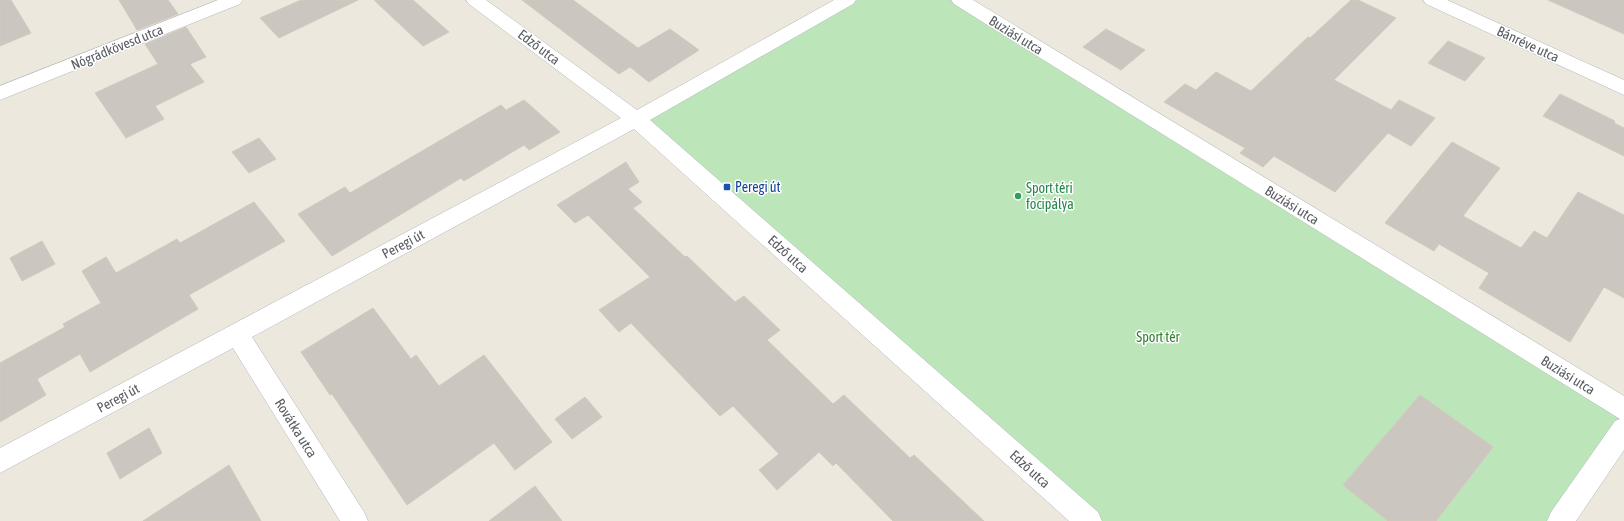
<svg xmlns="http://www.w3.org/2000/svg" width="1624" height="521" font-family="'Asap Condensed',sans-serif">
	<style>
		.green { fill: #bce6b9 }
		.building { fill: #ccc6c0; stroke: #d1c9bd }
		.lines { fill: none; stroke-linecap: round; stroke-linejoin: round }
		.minor-casing { stroke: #b2b6bb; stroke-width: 1 }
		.minor { fill: #fff; fill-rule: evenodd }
		.transit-dot { fill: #1a4fb4; stroke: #fff; stroke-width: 1.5 }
		.leisure-dot { fill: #2e9e5b; stroke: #fff; stroke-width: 1.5 }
		.labels { text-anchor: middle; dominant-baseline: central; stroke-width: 3; stroke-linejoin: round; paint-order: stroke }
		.street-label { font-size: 14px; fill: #585c61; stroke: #fff }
		.transit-label { font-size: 14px; fill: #164399; stroke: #fff; text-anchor: start }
		.leisure-label { font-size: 14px; fill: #27864d; stroke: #fff; text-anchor: start }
		.park-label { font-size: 14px; fill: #30822e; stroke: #fff }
	</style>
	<rect width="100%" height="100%" fill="#ece8de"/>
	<path class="green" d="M 847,0 L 960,0 L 1624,409 L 1624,429 L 1560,521 L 1089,521 L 636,119 Z"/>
	<path class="building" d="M 0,0 L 11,0 L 31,33 L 0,46 Z
		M 119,0 L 168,0 L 178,14 L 137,30 Z
		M 301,0 L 358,0 L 279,38 L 260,18 Z
		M 374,0 L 413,0 L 449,32 L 423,46 Z
		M 522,0 L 573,0 L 638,48 L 670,29 L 699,50 L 649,82 L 630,67 L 619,74 Z
		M 1351,0 L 1358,0 L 1396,18 L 1334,80 L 1391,110 L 1399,100 L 1435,118 L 1411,146 L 1388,133 L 1335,192 L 1274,156 L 1263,167 L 1240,153 L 1245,148 L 1164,102 L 1185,84 L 1196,90 L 1216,72 L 1251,91 L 1308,37 L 1310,38 Z
		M 1548,0 L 1624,0 L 1624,34 Z
		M 186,27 L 206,57 L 190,64 L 204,82 L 155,106 L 164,119 L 126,138 L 95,93 L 158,64 L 145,44 Z
		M 1106,29 L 1145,50 L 1121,70 L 1083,47 Z
		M 1448,41 L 1485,58 L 1465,81 L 1428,63 Z
		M 1560,94 L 1615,121 L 1614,123 L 1624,128 L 1624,156 L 1543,116 Z
		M 524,100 L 560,132 L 529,150 L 524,145 L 464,181 L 461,178 L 332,256 L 298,214 L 345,187 L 350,193 L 501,105 L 506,110 Z
		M 259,138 L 276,159 L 249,173 L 232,152 Z
		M 1452,142 L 1500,168 L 1463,216 L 1521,248 L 1534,231 L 1547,238 L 1578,192 L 1624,215 L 1624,298 L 1604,287 L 1570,342 L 1479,288 L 1489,273 L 1439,244 L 1434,251 L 1385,223 Z
		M 626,162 L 639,182 L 628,189 L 642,202 L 633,208 L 685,257 L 687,256 L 735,302 L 744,296 L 780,330 L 767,340 L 833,404 L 844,395 L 910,458 L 914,455 L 984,521 L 893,521 L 836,463 L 833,466 L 819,452 L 777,490 L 759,470 L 779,454 L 733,406 L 720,416 L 631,323 L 619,332 L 599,310 L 650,277 L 588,215 L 575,223 L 557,205 Z
		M 254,202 L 285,241 L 189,295 L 198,309 L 90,372 L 80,354 L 37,379 L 46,395 L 0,422 L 0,363 L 65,327 L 63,324 L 101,303 L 82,271 L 106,257 L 116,273 L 177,239 L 180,243 Z
		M 42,241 L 55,264 L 22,281 L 10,258 Z
		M 373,308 L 411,359 L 416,355 L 439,386 L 484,355 L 552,442 L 515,470 L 494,443 L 407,505 L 332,394 L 330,395 L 301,352 Z
		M 1420,395 L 1493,447 L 1436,521 L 1388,521 L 1343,485 Z
		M 585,397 L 602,417 L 572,439 L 555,419 Z
		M 149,428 L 162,453 L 120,479 L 107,453 Z
		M 229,465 L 261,521 L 143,521 Z
		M 535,486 L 562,521 L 489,521 Z"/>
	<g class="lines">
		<g class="minor-casing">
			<path id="minor" d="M 218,0 L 243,0 L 240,4 L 0,100 L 0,86 Z
				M 466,0 L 486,0 L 637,110 L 834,0 L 856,0 L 853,4 L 650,120 L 1098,512 L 1102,521 L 1069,521 L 634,129 L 252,337 L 364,512 L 368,521 L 340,521 L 233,348 L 0,473 L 0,448 L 621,118 L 469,4 Z
				M 951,0 L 973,0 L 1624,396 L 1624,450 L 1576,521 L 1547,521 L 1551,512 L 1615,421 L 1620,419 L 954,4 Z
				M 1423,0 L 1447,0 L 1624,80 L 1624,95 L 1426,4 Z"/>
		</g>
		<use href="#minor" class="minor"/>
	</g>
	<rect class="transit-dot" x="723" y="183" width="8" height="8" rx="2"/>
	<circle class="leisure-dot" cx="1018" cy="196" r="4"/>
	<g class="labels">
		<g class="street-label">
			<text transform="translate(1016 35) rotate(32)">Buziási utca</text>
			<text transform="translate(1528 44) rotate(25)">Bánréve utca</text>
			<text transform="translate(117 47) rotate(-22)">Nógrádkövesd utca</text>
			<text transform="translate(539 47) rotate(37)">Edző utca</text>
			<text transform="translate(1292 205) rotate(32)">Buziási utca</text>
			<text transform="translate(403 244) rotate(-28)">Peregi út</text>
			<text transform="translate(788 254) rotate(42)">Edző utca</text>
			<text transform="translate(1568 375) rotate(32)">Buziási utca</text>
			<text transform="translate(118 398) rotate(-28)">Peregi út</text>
			<text transform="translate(296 428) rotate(58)">Rovátka utca</text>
			<text transform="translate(1030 469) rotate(42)">Edző utca</text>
		</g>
		<g class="transit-label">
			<text x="735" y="187">Peregi út</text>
		</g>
		<g class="leisure-label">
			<text x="1026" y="188">Sport téri<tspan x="1026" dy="16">focipálya</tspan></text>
		</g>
		<g class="park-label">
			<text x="1158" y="337">Sport tér</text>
		</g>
	</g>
</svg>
